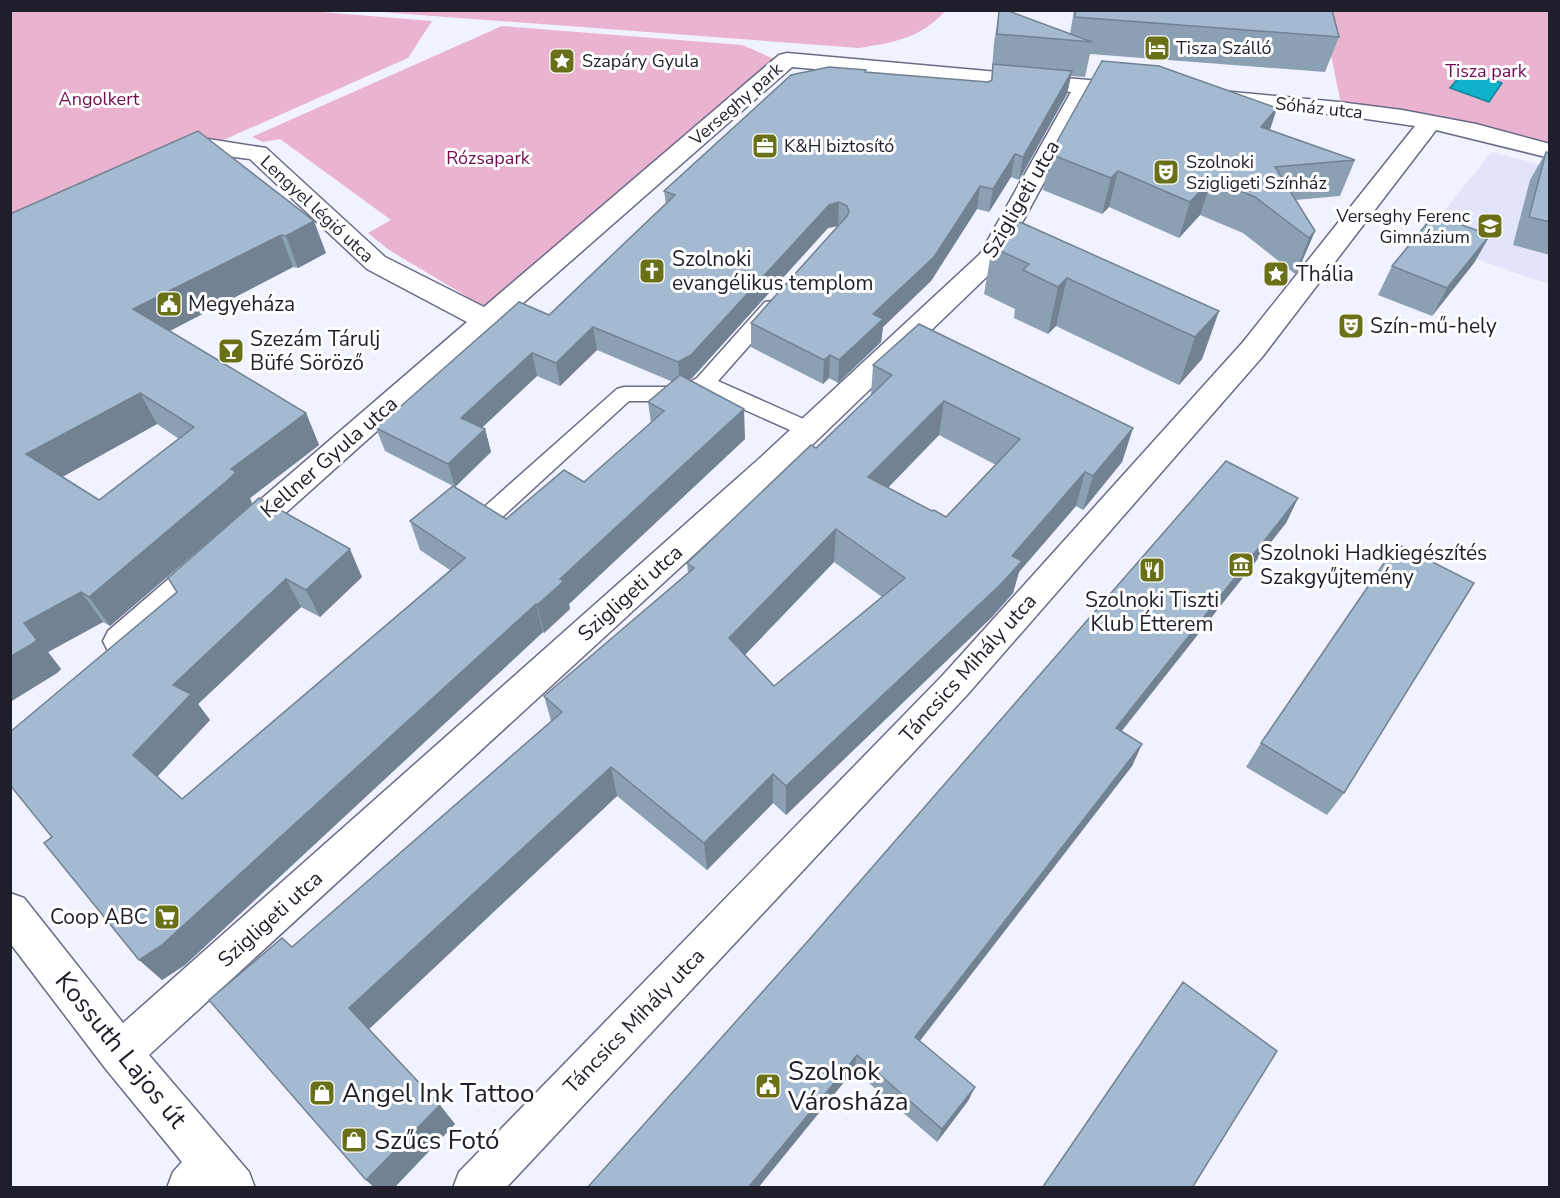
<svg xmlns="http://www.w3.org/2000/svg" width="1560" height="1198" font-family="'Nunito Sans',sans-serif">
	<style>
		.built { fill: #e2e4fb }
		.green { fill: #eab3cf }
		.water { fill: #11b1cc; stroke: #15859b; stroke-width: 1.5 }
		.lines { fill: none; stroke-linecap: round; stroke-linejoin: round }
		.lane-casing { stroke: #686b85; stroke-width: 3 }
		.street-casing { stroke: #686b85; stroke-width: 3 }
		.lane { fill: #fff; fill-rule: evenodd }
		.street { fill: #fff; fill-rule: evenodd }
		.wall { fill: #8ca0b4; fill-rule: evenodd }
		.shaded-wall { fill: #728292 }
		.building { fill: #a3bad1; stroke: #728292; stroke-width: 1.5; fill-rule: evenodd }
		.labels { text-anchor: middle; dominant-baseline: central; stroke-width: 6; stroke-linejoin: round; paint-order: stroke }
		.far-poi-label { font-size: 18px; fill: #1e1f2a; stroke: #fff; text-anchor: start }
		.far-park-label { font-size: 18px; fill: #730951; stroke: #fff }
		.far-street-label { font-size: 18px; fill: #1e1f2a; stroke: #fff }
		.street-label { font-size: 21px; fill: #1e1f2a; stroke: #fff }
		.poi-label { font-size: 21px; fill: #1e1f2a; stroke: #fff; text-anchor: start }
		.near-street-label { font-size: 26px; fill: #1e1f2a; stroke: #fff }
		.near-poi-label { font-size: 26px; fill: #1e1f2a; stroke: #fff; text-anchor: start }
	</style>
	<rect width="100%" height="100%" fill="#f1f2ff"/>
	<path class="built" d="M 1492,152 L 1549,167 L 1549,284 L 1420,240 Z"/>
	<path class="green" d="M 297,10 L 432,21 L 408,58 L 30,226 L 11,218 L 10,11 Z
		M 367,11 L 945,10 L 945,11 C 920,39 894,42 859,48 Z
		M 1322,11 L 1549,11 L 1549,151 L 1342,109 Z
		M 502,26 L 742,45 L 779,61 L 486,308 L 389,250 L 368,233 L 391,220 L 280,139 L 263,142 L 252,137 Z"/>
	<path class="water" d="M 1464,71 L 1502,83 L 1489,102 L 1450,88 Z"/>
	<g class="lines">
		<g class="lane-casing">
			<path id="lane" d="M 772,301 L 779,302 L 782,307 L 779,312 L 718,381 L 817,425 L 820,430 L 817,435 L 809,438 L 801,435 L 705,392 L 685,401 L 629,401 L 499,520 L 491,523 L 483,520 L 480,514 L 483,508 L 617,389 L 624,387 L 681,387 L 697,378 L 765,302 Z"/>
		</g>
		<g class="street-casing">
			<path id="street" d="M 787,53 L 1133,84 L 1141,86 L 1144,91 L 1141,96 L 1133,98 L 1092,94 L 999,265 L 783,473 L 149,1055 L 249,1172 L 255,1188 L 167,1188 L 173,1172 L 182,1162 L 105,1068 L 10,943 L 10,893 L 24,898 L 123,1023 L 761,457 L 980,254 L 1071,92 L 792,67 L 368,439 L 132,651 L 120,655 L 108,651 L 103,641 L 108,631 L 467,322 L 367,269 L 250,159 L 211,154 L 188,164 L 179,166 L 170,164 L 167,159 L 170,154 L 208,139 L 266,148 L 385,257 L 484,307 L 779,55 Z
				M 1211,90 L 1339,102 L 1402,110 L 1476,124 L 1550,144 L 1550,158 L 1436,130 L 1263,356 L 967,695 L 506,1188 L 453,1188 L 459,1172 L 943,675 L 1243,342 L 1415,126 L 1339,115 L 1203,102 L 1200,97 L 1203,92 Z"/>
		</g>
		<use href="#lane" class="lane"/>
		<use href="#street" class="street"/>
	</g>
	<path class="wall" d="M 999,10 L 1070,34 L 1074,10 L 1332,10 L 1339,37 L 1325,72 L 1090,54 L 1085,77 L 1071,76 L 1067,94 L 1019,180 L 1011,177 L 989,212 L 977,209 L 931,281 L 883,327 L 881,342 L 838,383 L 829,378 L 823,384 L 751,347 L 751,323 L 838,226 L 828,228 L 692,378 L 689,380 L 745,439 L 569,604 L 570,609 L 544,633 L 543,632 L 185,965 L 162,980 L 52,837 L 177,592 L 168,578 L 362,577 L 320,617 L 301,607 L 198,704 L 210,720 L 157,777 L 182,799 L 450,570 L 420,550 L 410,521 L 506,519 L 584,482 L 651,423 L 648,402 L 673,382 L 597,350 L 560,386 L 537,376 L 482,427 L 485,429 L 491,452 L 455,487 L 385,451 L 376,428 L 549,315 L 666,204 L 664,191 L 865,72 L 988,82 L 991,81 L 994,43 Z
		M 1277,108 L 1270,130 L 1355,160 L 1340,196 L 1295,200 L 1315,231 L 1300,266 L 1295,274 L 1243,233 L 1200,215 L 1179,238 L 1109,207 L 1102,214 L 1043,190 L 1050,154 Z
		M 198,131 L 326,253 L 298,268 L 293,267 L 170,331 L 306,413 L 319,445 L 250,498 L 252,503 L 244,511 L 110,626 L 103,622 L 48,652 L 61,669 L 57,673 L 10,702 L 10,214 ZM 157,424 L 179,439 L 99,500 L 62,477 Z
		M 1550,151 L 1550,255 L 1513,245 L 1530,180 L 1546,152 L 1549,153 Z
		M 1490,235 L 1474,263 L 1432,316 L 1378,295 L 1392,266 Z
		M 992,247 L 1219,311 L 1202,359 L 1179,385 L 1056,326 L 1048,334 L 1014,318 L 1015,309 L 984,294 Z
		M 873,365 L 1133,428 L 1122,462 L 1083,510 L 1076,506 L 1019,572 L 1013,593 L 992,617 L 786,815 L 773,803 L 707,870 L 617,796 L 369,1029 L 455,1124 L 394,1188 L 375,1188 L 366,1180 L 292,947 L 551,721 L 544,696 L 688,573 L 687,563 L 816,448 L 871,395 ZM 939,435 L 996,465 L 946,517 L 932,511 L 888,488 ZM 834,562 L 882,597 L 774,686 L 745,655 Z
		M 1298,498 L 1286,523 L 1122,731 L 1142,744 L 1132,766 L 920,1041 L 975,1087 L 968,1101 L 937,1142 L 854,1070 L 587,1188 Z
		M 1261,743 L 1344,793 L 1327,815 L 1246,767 Z"/>
	<path class="shaded-wall" d="M 1072,71 L 1067,94 L 1019,180 L 1023,157 Z
		M 1277,108 L 1265,144 L 1261,127 Z
		M 1015,154 L 1011,177 L 989,212 L 993,189 Z
		M 1118,171 L 1109,207 L 1102,214 L 1111,178 Z
		M 1212,179 L 1200,215 L 1179,238 L 1190,202 Z
		M 980,186 L 977,209 L 931,281 L 883,327 L 881,342 L 838,383 L 839,360 L 873,314 Z
		M 839,202 L 838,226 L 828,228 L 692,378 L 680,385 L 678,362 L 829,205 Z
		M 314,221 L 326,253 L 298,268 L 286,236 Z
		M 1315,231 L 1300,266 L 1295,274 L 1309,238 Z
		M 281,235 L 293,267 L 150,341 L 133,309 Z
		M 1490,235 L 1474,263 L 1432,316 L 1447,288 Z
		M 1067,278 L 1056,326 L 1048,334 L 1058,287 Z
		M 1219,311 L 1202,359 L 1179,385 L 1195,337 Z
		M 593,327 L 597,350 L 560,386 L 556,363 Z
		M 532,353 L 537,376 L 468,441 L 461,418 Z
		M 830,355 L 829,378 L 823,384 L 824,360 Z
		M 140,393 L 157,424 L 48,485 L 26,454 Z
		M 944,401 L 939,435 L 865,511 L 868,477 Z
		M 744,409 L 745,439 L 569,604 L 570,609 L 544,633 L 537,605 L 560,579 Z
		M 306,413 L 319,445 L 250,498 L 252,503 L 244,511 L 110,626 L 89,597 L 231,469 Z
		M 1133,428 L 1122,462 L 1083,510 L 1093,476 Z
		M 485,429 L 491,452 L 455,487 L 448,464 Z
		M 1085,472 L 1076,506 L 1019,572 L 1013,593 L 992,617 L 786,815 L 786,786 L 1012,556 Z
		M 1298,498 L 1286,523 L 1107,749 L 1116,728 Z
		M 836,529 L 834,562 L 731,669 L 729,638 Z
		M 350,549 L 362,577 L 320,617 L 306,590 Z
		M 286,579 L 301,607 L 198,704 L 210,720 L 154,780 L 133,755 L 173,685 Z
		M 81,592 L 103,622 L 48,652 L 61,669 L 57,673 L 10,702 L 10,657 L 24,623 Z
		M 536,604 L 543,632 L 185,965 L 162,980 L 139,960 Z
		M 1142,744 L 1132,766 L 911,1052 L 915,1037 Z
		M 611,767 L 617,796 L 367,1031 L 349,1008 Z
		M 773,774 L 773,803 L 707,870 L 704,843 Z
		M 857,1055 L 854,1070 L 758,1188 L 748,1188 Z
		M 975,1087 L 968,1101 L 937,1142 L 942,1129 Z
		M 440,1105 L 455,1124 L 394,1188 L 375,1188 L 366,1180 Z"/>
	<path class="building" d="M 999,10 L 1006,10 L 1092,42 L 997,34 Z
		M 1076,10 L 1332,10 L 1339,37 L 1075,17 Z
		M 1102,61 L 1159,66 L 1277,108 L 1261,127 L 1355,160 L 1275,167 L 1315,231 L 1309,238 L 1255,197 L 1212,179 L 1190,202 L 1118,171 L 1111,178 L 1050,154 Z
		M 993,64 L 1072,71 L 1023,157 L 1015,154 L 993,189 L 980,186 L 934,257 L 873,314 L 883,319 L 839,360 L 830,355 L 824,360 L 751,323 L 847,216 L 849,212 L 847,206 L 839,202 L 829,205 L 691,355 L 678,362 L 593,327 L 556,363 L 532,353 L 461,418 L 485,429 L 448,464 L 376,428 L 519,302 L 549,315 L 675,195 L 664,191 L 791,75 L 829,67 L 866,70 L 865,72 L 988,82 L 992,80 Z
		M 198,131 L 314,221 L 286,236 L 281,235 L 133,309 L 306,413 L 231,469 L 236,472 L 228,480 L 89,597 L 81,592 L 24,623 L 37,640 L 32,644 L 10,657 L 10,214 ZM 140,393 L 194,427 L 99,500 L 26,454 Z
		M 1546,152 L 1550,153 L 1550,222 L 1529,217 Z
		M 1434,215 L 1490,235 L 1447,288 L 1392,266 Z
		M 1020,222 L 1219,311 L 1195,337 L 1067,278 L 1058,287 L 1023,270 L 1029,264 L 992,247 Z
		M 919,324 L 1133,428 L 1093,476 L 1085,472 L 1012,556 L 1022,561 L 1000,585 L 786,786 L 773,774 L 704,843 L 611,767 L 349,1008 L 440,1105 L 366,1180 L 209,1000 L 282,938 L 292,947 L 562,712 L 544,696 L 694,568 L 687,563 L 811,445 L 816,448 L 892,375 L 873,365 ZM 944,401 L 1020,439 L 946,517 L 934,510 L 932,511 L 868,477 ZM 836,529 L 905,578 L 774,686 L 729,638 Z
		M 680,375 L 744,409 L 560,579 L 564,581 L 537,605 L 536,604 L 163,944 L 139,960 L 44,843 L 52,837 L 10,785 L 10,732 L 177,592 L 168,578 L 259,498 L 350,549 L 306,590 L 286,579 L 173,685 L 191,694 L 133,755 L 182,799 L 465,558 L 410,521 L 453,486 L 506,519 L 564,470 L 584,482 L 664,411 L 648,402 Z
		M 1226,461 L 1298,498 L 1116,728 L 1142,744 L 915,1037 L 975,1087 L 942,1129 L 857,1055 L 748,1188 L 587,1188 L 808,941 Z
		M 1397,544 L 1474,583 L 1344,793 L 1261,743 Z
		M 1183,982 L 1277,1051 L 1192,1188 L 1042,1188 Z"/>
	<defs>
		<g id="hotel-square" transform="scale(1.35)"><rect x="-9" y="-9" width="18" height="18" rx="4" fill="#697018" stroke="#fff"/><path d="M-6-4.5h1.5V1H6V5H4.5V3h-9V5H-6ZM-4 0a1.8 1.8 0 1 1 3.6 0ZM.5 0V-2.5h3Q6-2.5 6 0Z" fill="#fff"/></g>
		<g id="sight-square" transform="scale(1.35)"><rect x="-9" y="-9" width="18" height="18" rx="4" fill="#697018" stroke="#fff"/><path d="M0-6L1.8-2.2L6-1.7L2.9 1.2L3.7 5.4L0 3.3L-3.7 5.4L-2.9 1.2L-6-1.7L-1.8-2.2Z" fill="#fff"/></g>
		<g id="office-square" transform="scale(1.35)"><rect x="-9" y="-9" width="18" height="18" rx="4" fill="#697018" stroke="#fff"/><path d="M-6-3h4V-5.5h4V-3h4V5H-6ZM-1-4.5V-3h2v-1.5ZM-6 0V1H6V0Z" fill="#fff"/></g>
		<g id="theatre-square" transform="scale(1.35)"><rect x="-9" y="-9" width="18" height="18" rx="4" fill="#697018" stroke="#fff"/><path d="M-5-5.5Q0-4 5-5.5V0Q5 5 0 6Q-5 5-5 0ZM-3.3-2.5H-1v1.5H-3.3ZM1-2.5H3.3v1.5H1ZM-2.8 1Q0 5.5 2.8 1Z" fill="#fff"/></g>
		<g id="school-square" transform="scale(1.35)"><rect x="-9" y="-9" width="18" height="18" rx="4" fill="#697018" stroke="#fff"/><path d="M0-5L7-2L0 1L-7-2ZM-4 1L0 2.5L4 1V4Q0 6-4 4Z" fill="#fff"/></g>
		<g id="church-square" transform="scale(1.35)"><rect x="-9" y="-9" width="18" height="18" rx="4" fill="#697018" stroke="#fff"/><path d="M-1.2-6h2.4v3.5h3.3v2.4h-3.3V6h-2.4V-.1h-3.3v-2.4h3.3Z" fill="#fff"/></g>
		<g id="civic-square" transform="scale(1.35)"><rect x="-9" y="-9" width="18" height="18" rx="4" fill="#697018" stroke="#fff"/><path d="M-.6-6.5H3V-4.5H.6V-3L4-1V1h2V6H-6V1h2V-1L-.6-3ZM-1.2 2.5V6h2.4V2.5Z" fill="#fff"/></g>
		<g id="bar-square" transform="scale(1.35)"><rect x="-9" y="-9" width="18" height="18" rx="4" fill="#697018" stroke="#fff"/><path d="M-6-5H6L.8 .8V4.5H3.5V6h-7V4.5H-.8V.8Z" fill="#fff"/></g>
		<g id="museum-square" transform="scale(1.35)"><rect x="-9" y="-9" width="18" height="18" rx="4" fill="#697018" stroke="#fff"/><path d="M0-6L6-3V-2H-6V-3ZM-5-1h2V3h-2ZM-1-1h2V3h-2ZM3-1h2V3H3ZM-6 4H6V6H-6Z" fill="#fff"/></g>
		<g id="restaurant-square" transform="scale(1.35)"><rect x="-9" y="-9" width="18" height="18" rx="4" fill="#697018" stroke="#fff"/><path d="M-5-6h1v4h1v-4h1v4h1v-4h1v5L-1.5 .5V6h-2V.5L-5-1ZM5-6V6H3V1.5H1.5Q1.5-4 5-6Z" fill="#fff"/></g>
		<g id="supermarket-square" transform="scale(1.35)"><rect x="-9" y="-9" width="18" height="18" rx="4" fill="#697018" stroke="#fff"/><path d="M-6-5.5h2.5l.6 2H6L4.5 2H-2.5L-4.4-4H-6ZM-1.5 3.2a1.3 1.3 0 1 0 .1 0ZM3 3.2a1.3 1.3 0 1 0 .1 0Z" fill="#fff"/></g>
		<g id="shop-square" transform="scale(1.35)"><rect x="-9" y="-9" width="18" height="18" rx="4" fill="#697018" stroke="#fff"/><path d="M-5-2.5h2.3a2.7 3.5 0 0 1 5.4 0H5L5.5 6h-11ZM-1.5-2.5h3a1.5 2.3 0 0 0-3 0Z" fill="#fff"/></g>
	</defs>
	<g fill-rule="evenodd">
		<use href="#hotel-square" x="1157" y="48"/>
		<use href="#sight-square" x="562" y="61"/>
		<use href="#office-square" x="765" y="146"/>
		<use href="#theatre-square" x="1166" y="172"/>
		<use href="#school-square" x="1490" y="226"/>
		<use href="#church-square" x="652" y="271"/>
		<use href="#sight-square" x="1276" y="274"/>
		<use href="#civic-square" x="169" y="304"/>
		<use href="#theatre-square" x="1351" y="326"/>
		<use href="#bar-square" x="231" y="351"/>
		<use href="#museum-square" x="1241" y="565"/>
		<use href="#restaurant-square" x="1152" y="570"/>
		<use href="#supermarket-square" x="167" y="917"/>
		<use href="#civic-square" x="768" y="1086"/>
		<use href="#shop-square" x="322" y="1093"/>
		<use href="#shop-square" x="354" y="1140"/>
	</g>
	<g class="labels">
		<g class="far-poi-label">
			<text x="1176" y="48">Tisza Szálló</text>
			<text x="582" y="61">Szapáry Gyula</text>
			<text x="784" y="146">K&amp;H biztosító</text>
			<text x="1186" y="162">Szolnoki<tspan x="1186" dy="21">Szigligeti Színház</tspan></text>
			<text x="1470" y="216" text-anchor="end">Verseghy Ferenc<tspan x="1470" dy="21">Gimnázium</tspan></text>
		</g>
		<g class="far-park-label">
			<text x="1486" y="71">Tisza park</text>
			<text x="99" y="99">Angolkert</text>
			<text x="488" y="158">Rózsapark</text>
		</g>
		<g class="far-street-label">
			<text transform="translate(736 104) rotate(-41)">Verseghy park</text>
			<text transform="translate(1319 108) rotate(6)">Sóház utca</text>
			<text transform="translate(317 209) rotate(43)">Lengyel légió utca</text>
		</g>
		<g class="street-label">
			<text transform="translate(1021 199) rotate(-60)">Szigligeti utca</text>
			<text transform="translate(329 457) rotate(-41)">Kellner Gyula utca</text>
			<text transform="translate(630 593) rotate(-42)">Szigligeti utca</text>
			<text transform="translate(968 668) rotate(-48)">Táncsics Mihály utca</text>
			<text transform="translate(270 919) rotate(-42)">Szigligeti utca</text>
			<text transform="translate(634 1021) rotate(-46)">Táncsics Mihály utca</text>
		</g>
		<g class="poi-label">
			<text x="672" y="259">Szolnoki<tspan x="672" dy="24">evangélikus templom</tspan></text>
			<text x="1296" y="274">Thália</text>
			<text x="188" y="304">Megyeháza</text>
			<text x="1370" y="326">Szín-mű-hely</text>
			<text x="250" y="339">Szezám Tárulj<tspan x="250" dy="24">Büfé Söröző</tspan></text>
			<text x="1260" y="553">Szolnoki Hadkiegészítés<tspan x="1260" dy="24">Szakgyűjtemény</tspan></text>
			<text x="1152" y="600" text-anchor="middle">Szolnoki Tiszti<tspan x="1152" dy="24">Klub Étterem</tspan></text>
			<text x="148" y="917" text-anchor="end">Coop ABC</text>
		</g>
		<g class="near-street-label">
			<text transform="translate(121 1050) rotate(51)">Kossuth Lajos út</text>
		</g>
		<g class="near-poi-label">
			<text x="788" y="1071">Szolnok<tspan x="788" dy="30">Városháza</tspan></text>
			<text x="342" y="1093">Angel Ink Tattoo</text>
			<text x="374" y="1140">Szűcs Fotó</text>
		</g>
	</g>
	<rect width="1560" height="1198" fill="none" stroke="#1e1f2a" stroke-width="24"/>
</svg>
